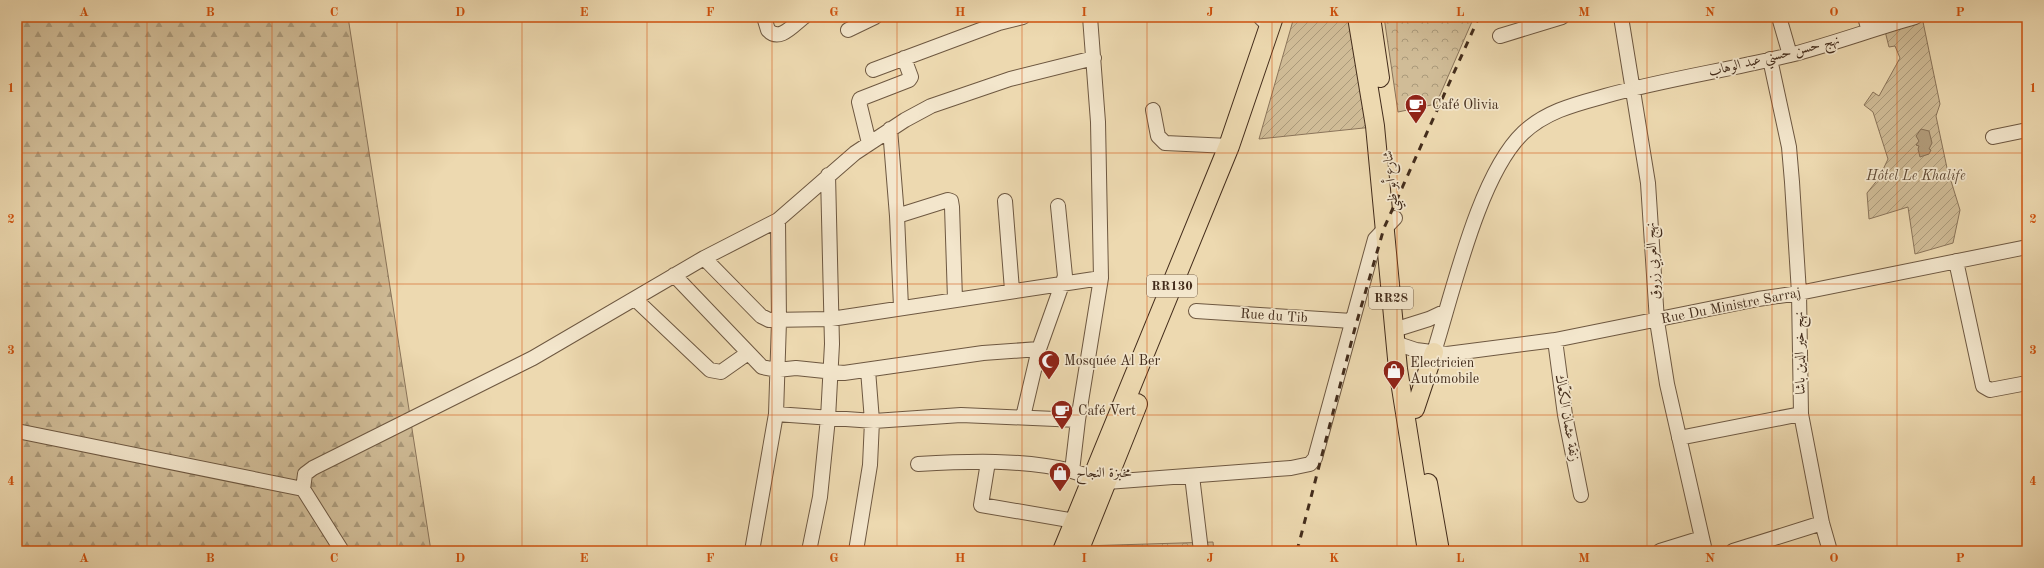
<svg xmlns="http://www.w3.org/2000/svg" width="2044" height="568" font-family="'Old Standard TT',Amiri,serif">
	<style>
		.forest { fill: url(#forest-firs); stroke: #8a745a }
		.park { fill: url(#park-crowns); stroke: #8a745a }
		.garden { fill: url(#garden-furrows); stroke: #8a745a }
		.water { fill: #b49f7e; stroke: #877157 }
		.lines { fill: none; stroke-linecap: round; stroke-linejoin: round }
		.minor-casing { stroke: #6e5841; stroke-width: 16 }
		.major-casing { stroke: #442d1c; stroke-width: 20 }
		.highway-casing { stroke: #442d1c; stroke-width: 22 }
		.minor { stroke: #f3e6cc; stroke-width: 14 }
		.major { stroke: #edd9b0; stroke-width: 18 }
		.highway { stroke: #edd9b0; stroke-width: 20 }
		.rail { stroke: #442d1c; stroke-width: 3; stroke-dasharray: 7 7; stroke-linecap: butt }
		.grid { fill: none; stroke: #cf520e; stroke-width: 1; stroke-opacity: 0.55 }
		.labels { text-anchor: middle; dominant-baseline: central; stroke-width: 3.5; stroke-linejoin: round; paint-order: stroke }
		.shield { fill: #f3e6cc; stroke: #786451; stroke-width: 1 }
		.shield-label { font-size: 13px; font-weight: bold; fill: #442d1c }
		.street-label { font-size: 14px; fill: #442d1c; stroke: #f3e6cc }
		.poi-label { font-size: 14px; fill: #442d1c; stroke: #f3e6cc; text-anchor: start }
		.park-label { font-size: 14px; font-style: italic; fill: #604a35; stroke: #f3e6cc }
		.neatline { fill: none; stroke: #cf520e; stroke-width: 1.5 }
		.grid-label { font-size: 13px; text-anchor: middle; font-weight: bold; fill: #cf520e }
	</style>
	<defs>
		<pattern id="forest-firs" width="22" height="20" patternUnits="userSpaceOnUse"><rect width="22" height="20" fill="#d0bc97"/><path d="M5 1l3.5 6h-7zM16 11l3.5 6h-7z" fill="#aa997a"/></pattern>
		<pattern id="park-crowns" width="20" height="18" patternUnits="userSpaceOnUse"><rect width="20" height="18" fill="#d0bc97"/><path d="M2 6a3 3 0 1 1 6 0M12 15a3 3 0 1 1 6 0" fill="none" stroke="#aa997a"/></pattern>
		<pattern id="garden-furrows" width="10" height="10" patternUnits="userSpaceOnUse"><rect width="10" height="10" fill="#d0bc97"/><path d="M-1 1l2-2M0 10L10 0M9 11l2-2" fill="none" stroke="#aa997a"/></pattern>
	</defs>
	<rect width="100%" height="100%" fill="#edd9b0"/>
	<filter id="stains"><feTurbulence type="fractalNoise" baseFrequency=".005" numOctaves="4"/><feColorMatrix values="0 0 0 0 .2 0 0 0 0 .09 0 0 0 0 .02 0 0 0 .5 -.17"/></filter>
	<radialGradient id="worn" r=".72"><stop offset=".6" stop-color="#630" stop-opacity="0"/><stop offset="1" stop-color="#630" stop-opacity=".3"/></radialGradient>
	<path class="forest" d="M 17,17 L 348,17 L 431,551 L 17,551 Z"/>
	<path class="park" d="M 1384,17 L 1474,17 L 1436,104 L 1398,112 Z
		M 1213,542 L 1214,551 L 1081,551 L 1082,546 Z"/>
	<path class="garden" d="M 1294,17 L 1356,17 L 1373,127 L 1259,139 Z
		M 1922,17 L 1940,104 L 1936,116 L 1947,168 L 1960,210 L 1953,243 L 1915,254 L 1908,207 L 1869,219 L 1867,193 L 1879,178 L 1888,159 L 1873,112 L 1864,105 L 1873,92 L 1879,96 L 1900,58 L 1895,46 L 1889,47 L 1885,31 Z"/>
	<path class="water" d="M 1921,129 L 1929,131 L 1932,143 L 1929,149 L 1931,150 L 1929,154 L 1920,157 L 1918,149 L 1919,146 L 1916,145 L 1919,141 L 1916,136 Z"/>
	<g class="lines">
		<g class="minor-casing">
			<path id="minor" d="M 764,17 L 768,30 C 780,43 794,24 804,17
				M 1090,17 L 1098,122 L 1101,278 L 1078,420 L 1072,471 L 1107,482 L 1291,468 L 1310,464 L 1315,458 L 1375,239 L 1395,218
				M 1260,17 L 1270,27
				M 1621,17 L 1648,183 L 1657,321 L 1667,384 L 1705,551
				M 1779,17 L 1790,55
				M 1865,17 L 1869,31
				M 848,30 L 875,17
				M 1500,36 L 1562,17
				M 1770,59 L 1789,147 L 1792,182 L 1799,293 L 1801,414 L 1822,523 L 1830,551
				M 873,70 L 999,23 L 1023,17
				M 1153,110 L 1158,136 L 1165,143 L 1229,146
				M 890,129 L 897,216
				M 1993,137 L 2027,130
				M 869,143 L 859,102 L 860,99 L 909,80 L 911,77 L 904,58
				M 1005,201 L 1012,290
				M 704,258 L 761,316 L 769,320 L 831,319 L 1101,278
				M 1956,261 L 1983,386 L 1990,390 L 2027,383
				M 674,275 L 762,367 L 777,370 L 796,368 L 844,373 L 983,353 L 1039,349
				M 635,299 L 710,370 L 721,372 L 748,353
				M 901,307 L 897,216 L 948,200 L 951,201 L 952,207 L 955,299
				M 1196,311 L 1352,321
				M 1394,330 L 1429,319 L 1446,311
				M 1555,340 L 1565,415 L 1581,495
				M 1395,343 L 1416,350 L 1447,354 L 1555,340 L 1758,299 L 1799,293 L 2027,247
				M 1434,352 C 1453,292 1479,175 1523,133 C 1546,111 1576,104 1605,96 C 1666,79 1729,70 1790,55 C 1832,44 1873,29 1915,17
				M 776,414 L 874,421 L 961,415 L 1078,420
				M 1023,417 L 1039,349 L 1065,276 L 1058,206
				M 17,431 L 303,489
				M 1679,438 L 1801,414
				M 988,462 L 981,505 L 1075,521
				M 918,464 C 968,461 1023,459 1072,471
				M 1192,476 L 1201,551
				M 342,551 L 303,489 L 305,474 L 313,468 L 533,358 L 704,258 L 778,220 L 855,153 L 905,120 L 931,106 L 1010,79 L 1094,58
				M 752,551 L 776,414 L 779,321 L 778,220
				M 809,551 L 820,497 L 828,418 L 832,344 L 828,175
				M 856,551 L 870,465 L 872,421 L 868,370
				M 1660,551 L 1702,538
				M 1733,551 L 1822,523"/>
		</g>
		<g class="major-casing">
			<path id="major" d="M 1357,17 L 1375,126 L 1398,369 L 1427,551
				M 1371,17 L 1380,78
				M 1415,409 L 1434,352
				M 1428,483 L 1440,551"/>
		</g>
		<g class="highway-casing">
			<path id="highway" d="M 1063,551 L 1229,146 L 1273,17
				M 1078,551 L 1137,404"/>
		</g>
		<use href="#minor" class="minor"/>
		<use href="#major" class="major"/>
		<use href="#highway" class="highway"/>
		<path class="rail" d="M 1297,551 L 1355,328 L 1384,228 L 1479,17"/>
	</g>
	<path class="grid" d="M 147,17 L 147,551M 272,17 L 272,551M 397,17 L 397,551M 522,17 L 522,551M 647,17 L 647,551M 772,17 L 772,551M 897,17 L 897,551M 1022,17 L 1022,551M 1147,17 L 1147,551M 1272,17 L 1272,551M 1397,17 L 1397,551M 1522,17 L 1522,551M 1647,17 L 1647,551M 1772,17 L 1772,551M 1897,17 L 1897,551M 17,153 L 2027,153M 17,284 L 2027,284M 17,415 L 2027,415"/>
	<defs>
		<g id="cafe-pin" transform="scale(1.15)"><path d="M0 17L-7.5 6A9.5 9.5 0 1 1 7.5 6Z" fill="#8f2418" stroke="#f3e6cc"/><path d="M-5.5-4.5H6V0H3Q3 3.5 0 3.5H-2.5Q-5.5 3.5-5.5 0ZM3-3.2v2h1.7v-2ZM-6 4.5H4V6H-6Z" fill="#fff"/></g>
		<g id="mosque-pin" transform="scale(1.15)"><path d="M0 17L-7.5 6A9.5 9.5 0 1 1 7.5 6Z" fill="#8f2418" stroke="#f3e6cc"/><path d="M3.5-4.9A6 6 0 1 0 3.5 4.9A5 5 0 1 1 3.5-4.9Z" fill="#fff"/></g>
		<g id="shop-pin" transform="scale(1.15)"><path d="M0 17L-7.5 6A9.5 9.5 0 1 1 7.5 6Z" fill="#8f2418" stroke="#f3e6cc"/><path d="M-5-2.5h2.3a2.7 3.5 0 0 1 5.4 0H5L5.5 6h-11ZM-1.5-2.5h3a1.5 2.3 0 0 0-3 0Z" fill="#fff"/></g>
	</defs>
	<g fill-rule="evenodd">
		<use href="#cafe-pin" x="1416" y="105"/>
		<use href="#mosque-pin" x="1049" y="361"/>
		<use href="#shop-pin" x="1394" y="371"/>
		<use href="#cafe-pin" x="1062" y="411"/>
		<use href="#shop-pin" x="1060" y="473"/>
	</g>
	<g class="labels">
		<g class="shield">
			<rect x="1147" y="275" width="50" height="22" rx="3"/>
			<rect x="1369" y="287" width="44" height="22" rx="3"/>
		</g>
		<g class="shield-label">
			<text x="1172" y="286">RR130</text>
			<text x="1391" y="298">RR28</text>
		</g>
		<g class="street-label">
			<text transform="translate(1774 56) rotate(-14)">نهج حسن حسني عبد الوهاب</text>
			<text transform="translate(1391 181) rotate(-96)">شارع أبو ظبي</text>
			<text transform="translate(1653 261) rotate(-94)">نهج العربي زروق</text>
			<text transform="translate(1731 306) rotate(-11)">Rue Du Ministre Sarraj</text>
			<text transform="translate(1274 316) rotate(4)">Rue du Tib</text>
			<text transform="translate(1800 353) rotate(-91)">نهج خير الدين باشا</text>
			<text transform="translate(1567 418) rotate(80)">زنقة عثمان الكعّاك</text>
		</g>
		<g class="poi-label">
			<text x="1432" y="105">Café Olivia</text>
			<text x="1064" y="361">Mosquée Al Ber</text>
			<text x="1410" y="363">Electricien<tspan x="1410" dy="16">Automobile</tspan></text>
			<text x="1078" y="411">Café Vert</text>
			<text x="1076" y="473">مخبزة النجاح</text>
		</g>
		<g class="park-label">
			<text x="1916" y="176">Hôtel Le Khalife</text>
		</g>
	</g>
	<rect width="2044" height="568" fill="none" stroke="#edd9b0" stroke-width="44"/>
	<rect x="22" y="22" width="2000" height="524" class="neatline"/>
	<g class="grid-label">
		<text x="84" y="16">A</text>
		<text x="210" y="16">B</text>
		<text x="334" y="16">C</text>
		<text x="460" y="16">D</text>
		<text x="584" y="16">E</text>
		<text x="710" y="16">F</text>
		<text x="834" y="16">G</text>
		<text x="960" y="16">H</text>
		<text x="1084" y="16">I</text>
		<text x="1210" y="16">J</text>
		<text x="1334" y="16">K</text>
		<text x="1460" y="16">L</text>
		<text x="1584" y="16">M</text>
		<text x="1710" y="16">N</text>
		<text x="1834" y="16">O</text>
		<text x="1960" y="16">P</text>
		<text x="11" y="92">1</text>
		<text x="2033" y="92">1</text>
		<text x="11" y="223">2</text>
		<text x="2033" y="223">2</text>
		<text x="11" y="354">3</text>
		<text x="2033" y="354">3</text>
		<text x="11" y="485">4</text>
		<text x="2033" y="485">4</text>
		<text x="84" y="562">A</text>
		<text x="210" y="562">B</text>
		<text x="334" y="562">C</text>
		<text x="460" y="562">D</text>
		<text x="584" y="562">E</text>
		<text x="710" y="562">F</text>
		<text x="834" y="562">G</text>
		<text x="960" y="562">H</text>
		<text x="1084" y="562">I</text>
		<text x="1210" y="562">J</text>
		<text x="1334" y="562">K</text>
		<text x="1460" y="562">L</text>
		<text x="1584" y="562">M</text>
		<text x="1710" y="562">N</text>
		<text x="1834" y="562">O</text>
		<text x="1960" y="562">P</text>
	</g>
	<rect width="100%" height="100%" filter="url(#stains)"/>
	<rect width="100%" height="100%" fill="url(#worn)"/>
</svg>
